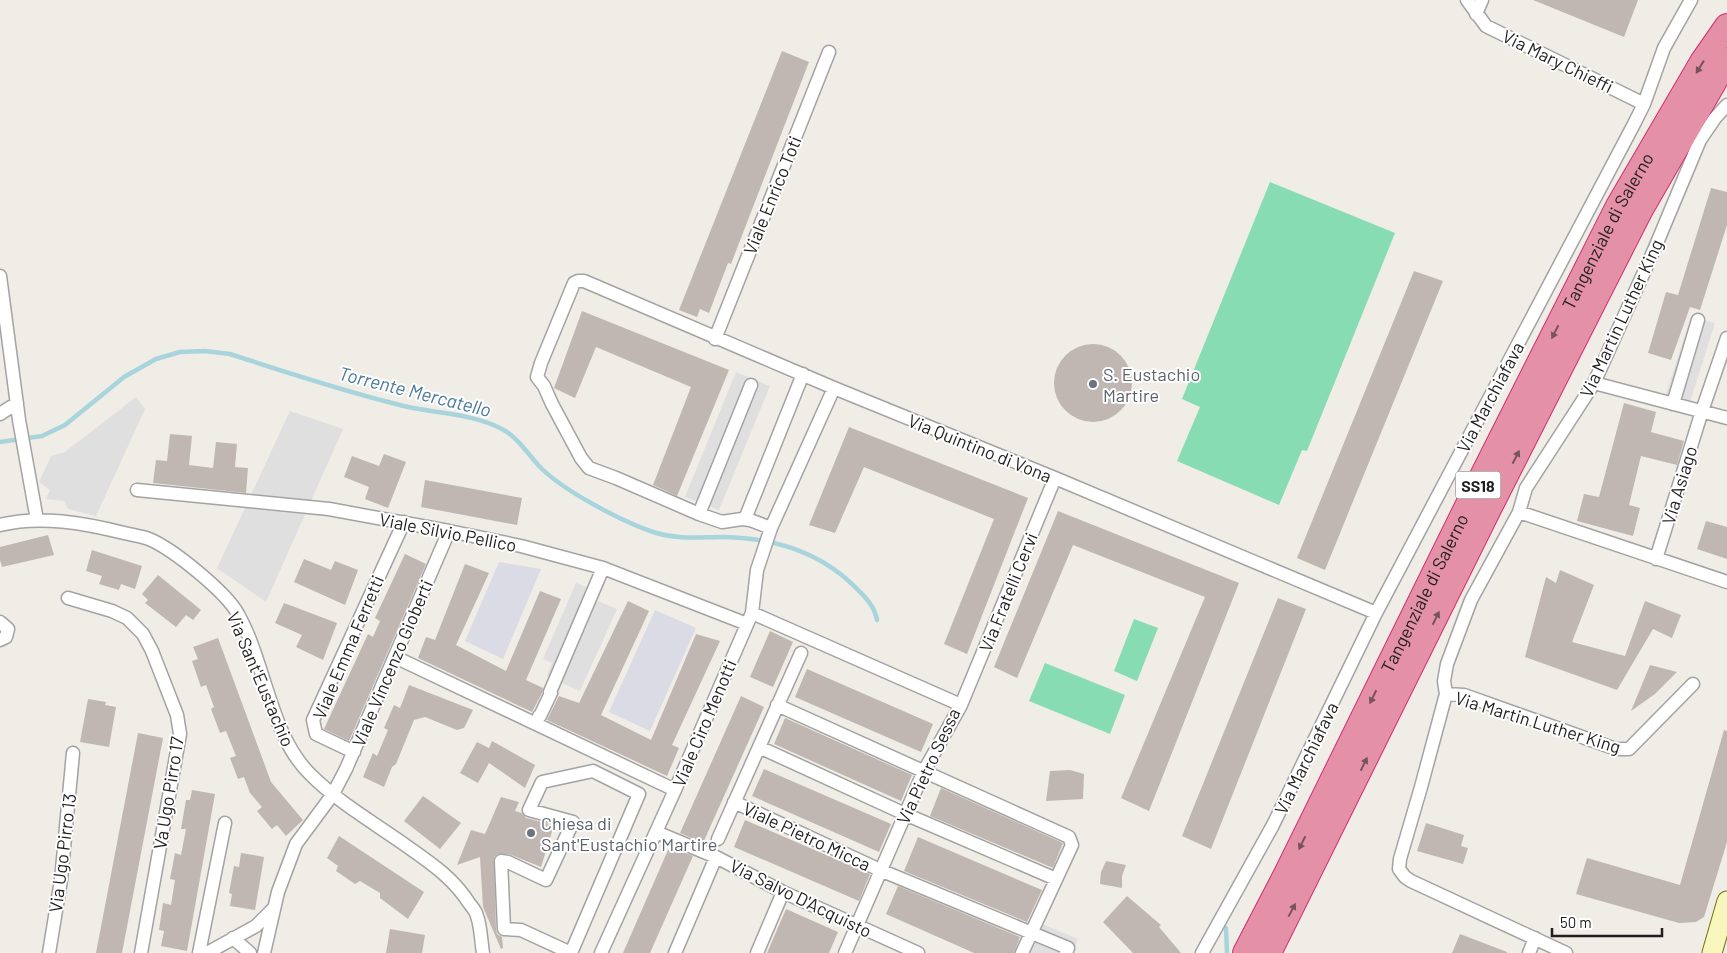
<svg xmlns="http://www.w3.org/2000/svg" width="1727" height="953" font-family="Barlow,sans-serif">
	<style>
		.pitch { fill: #87dcb4 }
		.parking { fill: #dfdfdf }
		.plaza { fill: #dadbe5 }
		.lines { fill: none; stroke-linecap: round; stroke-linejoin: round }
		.stream { stroke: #a8d4dc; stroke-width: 4.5 }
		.building { fill: #c0b7b2 }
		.street-casing { stroke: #a3a3a3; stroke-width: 15 }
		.secondary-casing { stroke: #717409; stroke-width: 21 }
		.highway-casing { stroke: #d52b73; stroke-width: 26 }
		.street { stroke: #fff; stroke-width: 12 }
		.secondary { stroke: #f8f6bc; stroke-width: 19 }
		.highway { stroke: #e491a7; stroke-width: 24 }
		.oneway { fill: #78525c }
		.worship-dot { fill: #6b7280; stroke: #fff; stroke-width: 2 }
		.labels { text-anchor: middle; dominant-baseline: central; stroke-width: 4; stroke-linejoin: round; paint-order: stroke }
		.shield { fill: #fff; stroke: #626262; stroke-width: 1 }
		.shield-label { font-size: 16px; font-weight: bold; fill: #1f1f1f }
		.street-label { font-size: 18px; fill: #1f1f1f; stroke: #fff }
		.worship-label { font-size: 18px; fill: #5b616d; stroke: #fff; text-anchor: start }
		.water-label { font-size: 19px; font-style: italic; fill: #48799c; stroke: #fff }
	</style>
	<rect width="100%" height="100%" fill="#f0ece6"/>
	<path class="pitch" d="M 1270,182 L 1395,233 L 1307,451 L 1302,450 L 1279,505 L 1177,461 L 1200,407 L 1182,399 Z
		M 1134,619 L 1158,628 L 1137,681 L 1114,671 Z
		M 1045,663 L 1125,695 L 1110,734 L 1029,701 Z"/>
	<path class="parking" d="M 1691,317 L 1715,323 L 1690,402 L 1666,394 Z
		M 736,372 L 770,386 L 719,510 L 685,497 Z
		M 136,397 L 145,409 L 96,516 L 68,509 L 64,501 L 46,499 L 50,490 L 39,482 L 51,456 L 65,452 Z
		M 290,411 L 343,429 L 266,602 L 217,568 Z
		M 576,583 L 588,588 L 585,596 L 617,609 L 580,691 L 547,676 L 552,663 L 543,659 Z
		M 1040,923 L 1078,939 L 1072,953 L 1028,953 Z"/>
	<path class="plaza" d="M 499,562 L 541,569 L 503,659 L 465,641 Z
		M 655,610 L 696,628 L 650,731 L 609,712 Z"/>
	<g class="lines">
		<path class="stream" d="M 0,442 L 42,436 L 65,425 L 124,377 L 156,359 L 180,352 L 205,351 L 230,354 C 285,372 340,390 396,404 C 431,414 470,412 502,429 C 519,438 529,456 542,469 C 566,492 621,521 653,532 C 678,540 699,537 724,537 C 771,538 817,551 852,584 C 863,595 874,604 877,620
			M 1226,928 L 1227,953"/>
	</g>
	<path class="building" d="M 1533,0 L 1638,0 L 1624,37 Z
		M 782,51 L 809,62 L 731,264 L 728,263 L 709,313 L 700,309 L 697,317 L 679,310 Z
		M 1711,188 L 1727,192 L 1727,225 L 1700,310 L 1690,307 L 1671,360 L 1648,353 L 1666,292 L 1678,295 Z
		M 1414,271 L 1443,281 L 1325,570 L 1297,558 Z
		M 582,311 L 729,370 L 677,496 L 653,485 L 691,387 L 596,347 L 575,398 L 554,388 Z
		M1054 383a39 39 0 1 1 78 0a39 39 0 1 1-78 0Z
		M 1624,403 L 1656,412 L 1651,432 L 1684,441 L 1677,465 L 1641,456 L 1629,505 L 1640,508 L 1633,536 L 1577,521 L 1584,494 L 1599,497 Z
		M 849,427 L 1028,498 L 967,654 L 944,644 L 994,519 L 864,467 L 835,533 L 809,525 Z
		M 170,434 L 192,436 L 189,465 L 213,468 L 216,442 L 237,444 L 235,467 L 248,468 L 246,493 L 153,483 L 156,460 L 167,461 Z
		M 384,454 L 406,462 L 388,508 L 365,499 L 369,487 L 344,477 L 352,456 L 379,466 Z
		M 425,480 L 522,498 L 517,525 L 421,507 Z
		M 1058,511 L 1239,583 L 1149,811 L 1121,798 L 1205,597 L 1073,545 L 1017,678 L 994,667 Z
		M 1706,521 L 1727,527 L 1727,559 L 1697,549 Z
		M 48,535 L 54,555 L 2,567 L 0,560 L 0,547 Z
		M 92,550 L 142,566 L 135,589 L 121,584 L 119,590 L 99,584 L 102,576 L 86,571 Z
		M 405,554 L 426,564 L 349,741 L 324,729 L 368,634 L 373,637 L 380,621 L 375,618 Z
		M 304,559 L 331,570 L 335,561 L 358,570 L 345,605 L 294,582 Z
		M 465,564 L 489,573 L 456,645 L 506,671 L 540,591 L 561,599 L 526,680 L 543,688 L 542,693 L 532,712 L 418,658 L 426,637 L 435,640 Z
		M 1560,570 L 1594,585 L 1572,642 L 1625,656 L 1645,601 L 1681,615 L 1672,638 L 1653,629 L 1617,690 L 1525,657 L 1546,577 L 1556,583 Z
		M 158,575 L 201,610 L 193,620 L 186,615 L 176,627 L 145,603 L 148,600 L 142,594 Z
		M 1278,598 L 1306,609 L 1211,849 L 1182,836 Z
		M 628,601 L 649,611 L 601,715 L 651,740 L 696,634 L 720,641 L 672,745 L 679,748 L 667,776 L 547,720 L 559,696 L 579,703 Z
		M 284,603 L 337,623 L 323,660 L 296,647 L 302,635 L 275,623 Z
		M 770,631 L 793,642 L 773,687 L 750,677 Z
		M 218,638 L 271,782 L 303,820 L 286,836 L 277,825 L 272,829 L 257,811 L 262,807 L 250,793 L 244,777 L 238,779 L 230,758 L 236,756 L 226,731 L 220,733 L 211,709 L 214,707 L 206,685 L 201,687 L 192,661 L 198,659 L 193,647 Z
		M 1650,665 L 1677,672 L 1655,694 L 1631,711 Z
		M 807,669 L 933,724 L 921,752 L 795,697 Z
		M 409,685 L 473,710 L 464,728 L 457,730 L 425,717 L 414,720 L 396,764 L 392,767 L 384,787 L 363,777 L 373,753 L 377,756 L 388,730 L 384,728 L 394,705 L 400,708 Z
		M 741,696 L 764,707 L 703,843 L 680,833 Z
		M 88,699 L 106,702 L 105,705 L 116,707 L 109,747 L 80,742 Z
		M 785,718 L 912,775 L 901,801 L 774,744 Z
		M 1724,730 L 1727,731 L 1727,842 L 1704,917 L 1696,922 L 1679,923 L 1576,894 L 1587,858 L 1680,885 Z
		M 138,733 L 163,738 L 122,953 L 96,953 Z
		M 492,741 L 535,765 L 525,788 L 489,763 L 478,783 L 460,773 L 477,742 L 489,748 Z
		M 764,769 L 891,824 L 879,852 L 752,796 Z
		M 1070,770 L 1084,774 L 1083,799 L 1046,801 L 1050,771 Z
		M 941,788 L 1063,843 L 1053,868 L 930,816 Z
		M 192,790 L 215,794 L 187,951 L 161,946 L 164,931 L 159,930 L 163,903 L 171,905 L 175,880 L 170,879 L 175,853 L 181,855 L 186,829 L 181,829 L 186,800 L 190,800 Z
		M 423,796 L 461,823 L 440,849 L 404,821 Z
		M 501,797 L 519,802 L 515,811 L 522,813 L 526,818 L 554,825 L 541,867 L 509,854 L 498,854 L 494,857 L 496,929 L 497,934 L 502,937 L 503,948 L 501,949 L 483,907 L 480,857 L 457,865 L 471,830 L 485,834 Z
		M 745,820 L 870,874 L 859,901 L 734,847 Z
		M 1426,823 L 1464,835 L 1461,846 L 1468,848 L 1463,864 L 1417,851 Z
		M 339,836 L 424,892 L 408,919 L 380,898 L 380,893 L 360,881 L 355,884 L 336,871 L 338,866 L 327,858 Z
		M 918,837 L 1042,890 L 1027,922 L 904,871 Z
		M 673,848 L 693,856 L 650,953 L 623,953 L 668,850 L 672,851 Z
		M 241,853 L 264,857 L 255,910 L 230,906 L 232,894 L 229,893 L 234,866 L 239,867 Z
		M 1106,861 L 1126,865 L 1122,876 L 1122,888 L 1100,884 L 1101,872 Z
		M 898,886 L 1020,937 L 1014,953 L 974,953 L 886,914 Z
		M 1127,896 L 1161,925 L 1159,927 L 1181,953 L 1133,953 L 1103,922 Z
		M 786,909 L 838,932 L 829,953 L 767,953 Z
		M 390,929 L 425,935 L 422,953 L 386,953 Z
		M 1460,934 L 1507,952 L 1507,953 L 1452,953 Z"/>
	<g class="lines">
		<g class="street-casing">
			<path id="street" d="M 1467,0 L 1486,26 L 1644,104
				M 1476,14 L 1482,0
				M 0,276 L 19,420 L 37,520
				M 715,339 L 829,52
				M 1594,383 L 1727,418
				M 1673,404 L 1698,320
				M 0,414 L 17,403
				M 137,490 L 329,509 L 449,531 L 521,546 L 603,568 L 747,624
				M 1519,512 L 1727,582
				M 699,514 L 751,385
				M 745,519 L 803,374
				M 0,525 C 40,515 84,523 124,533 C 132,535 141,536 149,539 C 173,549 226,592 238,614 C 266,664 270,736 311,775 C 339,803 376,824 408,847 C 432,864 453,878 469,903 C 472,907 476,911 477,916 C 481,927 481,941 483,953
				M 771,528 L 750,520 L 742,519 L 722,522 L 699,514 L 616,478 L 589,468 L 581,458 L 552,404 L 544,386 L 537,377 L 541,363 L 574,283 L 578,281 L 584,281 L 834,388 L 1055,478 L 1376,613
				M 1656,559 L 1702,411 L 1727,338
				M 68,598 L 112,611 L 127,618 L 143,634 L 152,651 L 177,715 L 180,734 L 141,953
				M 752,613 L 961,705 L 924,771 L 845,953
				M 0,622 L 8,629 L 6,637 L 0,640
				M 395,657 L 675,790
				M 1446,694 L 1464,695 L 1616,749 L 1629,749 L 1693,684
				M 777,705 L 1069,837 L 1072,845 L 1022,953
				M 961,705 L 1055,478
				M 539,716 L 540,716 L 551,693 L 550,692 L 603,568
				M 759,747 L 905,814 L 1056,879
				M 354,752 L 316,734 L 313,720 L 404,522
				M 593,771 L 639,794 L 571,953 L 521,930 L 504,929 L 501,861 L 508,862 L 546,880 L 573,822 L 529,810 L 542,782 Z
				M 734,802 L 880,870 L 1068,948 L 1066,953
				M 656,832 L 716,857 L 783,892 L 918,953
				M 718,839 L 801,653
				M 233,938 L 250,953
				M 49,953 L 61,880 L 73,753
				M 199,953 L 225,823
				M 207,953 L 256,926 L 273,909
				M 264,953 L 278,892 L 296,844 L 333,794 L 346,769 L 449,531
				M 601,953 L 675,790 L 752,613 L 757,570 L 771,528 L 834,388
				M 675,953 L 716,857
				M 757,953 L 783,892
				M 1202,953 L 1273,825 L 1376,613 L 1634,124 L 1644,104 L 1664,48 L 1691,0
				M 1529,953 L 1535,938
				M 1566,953 L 1411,881 L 1405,877 L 1399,869 L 1400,859 L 1421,787 L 1446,694 L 1444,681 L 1447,664 L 1471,600 L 1519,512 L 1526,488 L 1594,383 L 1654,250 L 1700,140 L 1715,118 L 1727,105"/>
		</g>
		<g class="secondary-casing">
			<path id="secondary" d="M 1712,953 L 1727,901"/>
		</g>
		<g class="highway-casing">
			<g id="highway">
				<path id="s1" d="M 1245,953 L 1286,874 L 1472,496 L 1618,206 L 1702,62 L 1727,26"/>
				<path d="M 1269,953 L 1489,509 L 1640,211 L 1727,60"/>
			</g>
		</g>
		<use href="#street" class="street"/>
		<use href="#secondary" class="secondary"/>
		<use href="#highway" class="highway"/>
	</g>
	<defs><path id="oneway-solid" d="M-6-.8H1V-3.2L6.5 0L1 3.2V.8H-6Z" transform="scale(1.25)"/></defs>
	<g class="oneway">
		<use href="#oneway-solid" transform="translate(1700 67) rotate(122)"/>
		<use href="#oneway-solid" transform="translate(1555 332) rotate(117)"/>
		<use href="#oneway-solid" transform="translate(1516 457) rotate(-63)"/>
		<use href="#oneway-solid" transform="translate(1436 618) rotate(-64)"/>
		<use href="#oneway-solid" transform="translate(1373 697) rotate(116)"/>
		<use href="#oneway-solid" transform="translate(1364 764) rotate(-64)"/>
		<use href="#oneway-solid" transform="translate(1302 843) rotate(116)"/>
		<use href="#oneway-solid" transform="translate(1292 910) rotate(-62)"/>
	</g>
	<g class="worship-dot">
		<circle cx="1093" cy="384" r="5"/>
		<circle cx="531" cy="833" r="5"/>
	</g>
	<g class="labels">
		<rect class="shield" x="1455.5" y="471.5" width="45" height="27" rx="4"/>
		<g class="shield-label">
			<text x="1478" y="485">SS18</text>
		</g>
		<g class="street-label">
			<text transform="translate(1558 61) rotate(26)">Via Mary Chieffi</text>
			<text transform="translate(772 195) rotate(-68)">Viale Enrico Toti</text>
			<text stroke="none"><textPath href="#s1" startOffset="808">Tangenziale di Salerno</textPath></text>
			<text transform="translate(1621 318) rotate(-65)">Via Martin Luther King</text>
			<text transform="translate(1490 397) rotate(-62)">Via Marchiafava</text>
			<text transform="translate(980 448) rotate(22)">Via Quintino di Vona</text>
			<text transform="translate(1679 485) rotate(-73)">Via Asiago</text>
			<text transform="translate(448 532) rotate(11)">Viale Silvio Pellico</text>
			<text transform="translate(1008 592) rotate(-68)">Via Fratelli Cervi</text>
			<text stroke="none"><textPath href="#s1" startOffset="402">Tangenziale di Salerno</textPath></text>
			<text transform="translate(348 647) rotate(-67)">Viale Emma Ferretti</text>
			<text transform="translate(392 663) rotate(-67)">Viale Vincenzo Gioberti</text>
			<text transform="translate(261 679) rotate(67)">Via Sant'Eustachio</text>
			<text transform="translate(1538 722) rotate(17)">Via Martin Luther King</text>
			<text transform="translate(704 723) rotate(-67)">Viale Ciro Menotti</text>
			<text transform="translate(1306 758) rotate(-64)">Via Marchiafava</text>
			<text transform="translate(928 766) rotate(-65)">Via Pietro Sessa</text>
			<text transform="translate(168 793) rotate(-81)">Va Ugo Pirro 17</text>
			<text transform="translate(807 836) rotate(25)">Viale Pietro Micca</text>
			<text transform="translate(62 853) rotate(-83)">Via Ugo Pirro 13</text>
			<text transform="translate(801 898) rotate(26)">Via Salvo D'Acquisto</text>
		</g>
		<g class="worship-label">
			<text x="1103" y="374">S. Eustachio<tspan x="1103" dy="21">Martire</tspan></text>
			<text x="541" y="823">Chiesa di<tspan x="541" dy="21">Sant'Eustachio Martire</tspan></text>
		</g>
		<g class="water-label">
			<text transform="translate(415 391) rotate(14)">Torrente Mercatello</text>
		</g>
	</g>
	<path d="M1552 928v8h110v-8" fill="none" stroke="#1f1f1f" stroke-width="2.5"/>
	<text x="1560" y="928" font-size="15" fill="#1f1f1f" stroke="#ffffff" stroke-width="4" paint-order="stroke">50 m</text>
</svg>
